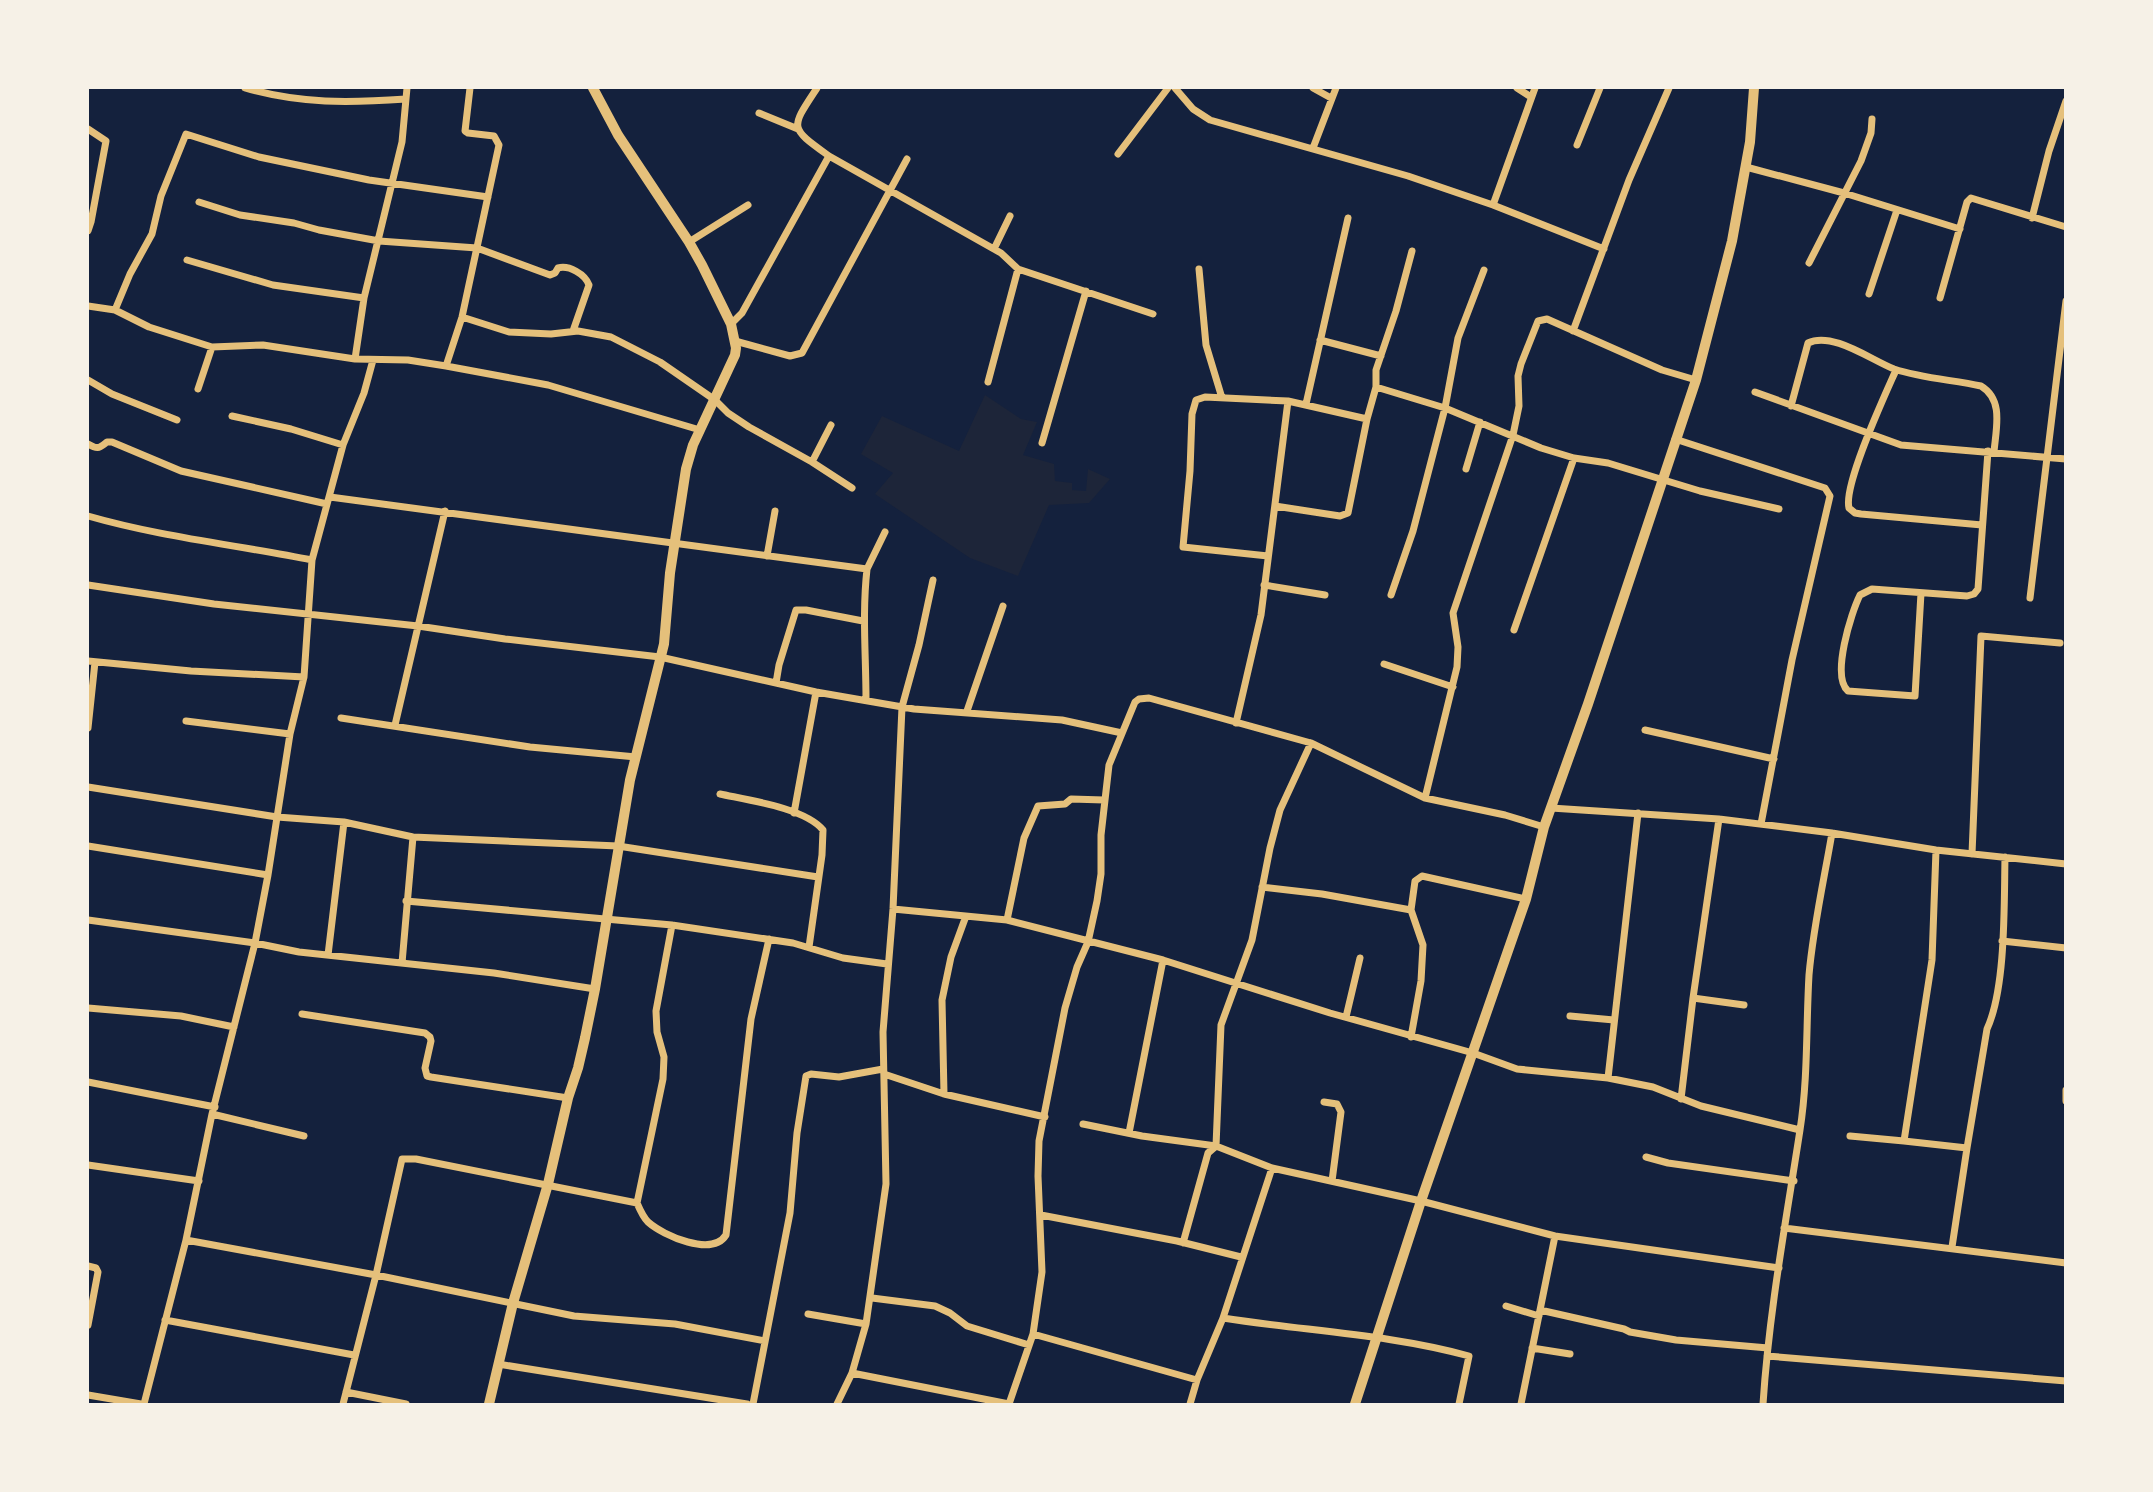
<svg xmlns="http://www.w3.org/2000/svg" width="2153" height="1492" font-family="'DM Sans',sans-serif">
	<style>
		.green { fill: #1d2539 }
		.lines { fill: none; stroke-linecap: round; stroke-linejoin: round }
		.minor { stroke: #e5c07b; stroke-width: 7 }
		.tertiary { stroke: #e5c07b; stroke-width: 10 }
		.secondary { stroke: #e5c07b; stroke-width: 10 }
	</style>
	<rect width="100%" height="100%" fill="#14213d"/>
	<path class="green" d="M 985,395 L 1021,419 L 1037,422 L 1023,455 L 1054,464 L 1055,481 L 1072,483 L 1072,490 L 1086,491 L 1088,469 L 1110,479 L 1089,503 L 1049,505 L 1018,576 L 970,558 L 875,494 L 893,473 L 861,454 L 882,416 L 959,451 Z"/>
	<g class="lines">
		<path class="minor" d="M 245,88 C 301,104 349,103 406,99
			M 1175,88 L 1193,109 L 1210,120 L 1408,176 L 1493,205 L 1604,249
			M 1313,88 L 1331,98
			M 1517,88 L 1531,97
			M 759,113 L 798,129
			M 88,129 L 106,141 L 91,222 L 88,231
			M 1577,145 L 1600,88
			M 1313,148 L 1336,88
			M 1118,154 L 1168,88
			M 829,156 L 1001,253 L 1018,269 L 1153,314
			M 1746,167 L 1844,193 L 1960,229
			M 199,202 L 240,215 L 294,223 L 319,230 L 379,241 L 477,248 L 550,275 L 555,273 L 558,268 C 569,265 585,274 589,285 L 573,331
			M 1493,205 L 1535,88
			M 2032,218 L 2049,151 L 2066,101
			M 689,242 L 748,205
			M 994,249 L 1010,216
			M 187,260 L 273,285 L 364,298
			M 1809,263 L 1861,161 L 1871,133 L 1872,119
			M 1199,269 L 1206,345 L 1222,398
			M 1869,294 L 1897,210
			M 1940,298 L 1967,202 L 1971,198 L 2066,227
			M 88,306 L 115,310 L 149,327 L 212,347 L 263,345 L 355,359 L 408,360 L 446,366 L 548,385 L 700,430
			M 115,310 L 130,274 L 152,234 L 161,196 L 186,134 L 259,157 L 369,180 L 488,197
			M 462,317 L 509,332 L 551,334 L 578,331 L 611,337 L 660,362 L 715,400 L 728,413 L 749,427 L 812,462 L 852,488
			M 731,324 L 742,313 L 829,156 C 789,127 790,129 817,88
			M 1573,331 L 1629,180 L 1669,88
			M 1320,340 L 1381,356
			M 735,341 L 790,356 L 802,353 L 907,159
			M 355,359 L 364,298 L 402,142 L 407,88
			M 446,366 L 462,317 L 499,145 L 494,136 L 468,133 L 465,131 L 470,88
			M 1896,370 C 1885,395 1843,485 1849,508 L 1855,513 L 1861,514 L 1982,525
			M 88,380 L 112,394 L 177,420
			M 988,382 L 1018,269
			M 1376,387 L 1445,408 L 1541,448 L 1574,458 L 1608,463 L 1700,491 L 1779,509
			M 198,389 L 212,347
			M 1755,392 L 1901,445 L 2066,459
			M 1306,404 L 1348,218
			M 1791,406 L 1808,343 C 1832,331 1871,360 1894,369 C 1921,378 1953,380 1981,386 C 2004,400 1996,428 1994,452
			M 232,416 L 291,429 L 343,445
			M 1367,419 L 1376,387 L 1376,370 L 1396,311 L 1412,251
			M 1675,439 L 1825,488 L 1830,496 L 1792,660 L 1761,824
			M 1042,443 L 1086,291
			M 88,444 C 98,450 99,448 107,442 L 112,442 L 181,471 L 327,504
			M 812,462 L 831,425
			M 1466,469 L 1480,422
			M 330,497 L 867,569 C 862,614 866,655 866,700
			M 88,516 C 161,537 237,545 312,560
			M 767,556 L 775,511
			M 1268,556 L 1183,547 L 1190,471 L 1192,414 L 1196,400 L 1205,397 L 1288,401 L 1367,419 L 1348,513 L 1340,516 L 1275,506
			M 867,569 L 885,532
			M 88,585 L 214,604 L 418,626 L 505,639 L 660,657 L 816,692 L 914,709 L 1062,720 L 1122,733
			M 1264,585 L 1325,595
			M 1921,593 L 1915,696 L 1848,691 C 1831,677 1851,613 1860,595 L 1872,589 L 1967,596 L 1974,594 L 1978,589 L 1988,451
			M 1391,595 L 1413,531 L 1445,408 L 1458,338 L 1484,270
			M 2030,598 L 2066,301
			M 1514,630 L 1574,458
			M 88,661 L 191,671 L 304,677
			M 1384,664 L 1453,687
			M 776,683 L 779,665 L 796,610 L 806,610 L 863,621
			M 967,711 L 1003,606
			M 341,718 L 530,747 L 636,757
			M 186,721 L 290,734
			M 1236,723 L 1261,615 L 1288,401
			M 395,725 L 445,511
			M 88,728 L 95,662
			M 1645,730 L 1774,759
			M 88,787 L 277,817 L 344,822 L 413,837 L 618,846 L 818,877
			M 720,794 C 748,800 805,808 823,830 L 822,855 L 809,947
			M 1425,798 L 1457,667 L 1458,647 L 1453,613 L 1513,435 L 1519,406 L 1518,376 L 1521,364 L 1538,321 L 1547,319 L 1662,370 L 1696,380
			M 1551,808 L 1719,819 L 1832,833 L 1936,850 L 2066,864
			M 794,813 L 816,692
			M 88,846 L 268,875
			M 1936,850 L 1932,960 L 1904,1141 L 1967,1148 L 1952,1247
			M 1972,854 L 1981,636 L 2060,643
			M 1262,887 L 1322,894 L 1411,910 L 1415,881 L 1422,876 L 1526,899
			M 406,901 L 672,925 L 793,943 L 843,958 L 887,964
			M 893,909 L 1007,920 L 1163,960 L 1330,1013 L 1473,1053 L 1517,1069 L 1608,1078 L 1653,1087 L 1701,1106 L 1800,1130
			M 1411,910 L 1423,945 L 1421,981 L 1411,1037
			M 88,920 L 255,943 L 299,952 L 494,973 L 595,989
			M 1007,920 L 1024,838 L 1038,806 L 1065,804 L 1071,799 L 1104,800
			M 2002,941 L 2066,948
			M 328,955 L 344,822
			M 402,963 L 413,837
			M 1693,998 L 1744,1005
			M 88,1008 L 181,1016 L 234,1027
			M 302,1014 L 425,1033 L 430,1037 L 431,1041 L 425,1068 L 427,1076 L 431,1077 L 568,1098
			M 1570,1016 L 1614,1020
			M 1346,1017 L 1360,958
			M 884,1074 L 944,1094 L 1045,1117
			M 1608,1078 L 1638,813
			M 88,1082 L 215,1107
			M 2066,1090 L 2066,1101
			M 944,1094 L 942,1000 L 951,957 L 966,916
			M 1681,1099 L 1693,998 L 1719,819
			M 1324,1102 L 1337,1104 L 1341,1112 L 1332,1181
			M 212,1114 L 304,1136
			M 1083,1124 L 1142,1136 L 1216,1146 L 1272,1168 L 1421,1201 L 1555,1236 L 1779,1268
			M 1129,1133 L 1163,960
			M 1850,1136 L 1904,1141
			M 1967,1148 L 1987,1029 C 2006,988 2004,904 2005,857
			M 1646,1157 L 1668,1163 L 1794,1181
			M 88,1165 L 199,1181
			M 637,1203 C 640,1210 643,1217 648,1222 C 664,1236 712,1257 726,1235 L 751,1019 L 769,939
			M 1041,1215 L 1177,1241 L 1241,1257
			M 1784,1228 L 2066,1263
			M 186,1240 L 376,1275 L 574,1316 L 675,1324 L 765,1341
			M 1183,1243 L 1208,1153 L 1216,1146 L 1221,1025 L 1252,940 L 1270,848 L 1280,810 L 1311,743
			M 88,1266 L 96,1268 L 98,1272 L 88,1325
			M 872,1298 L 935,1306 L 950,1313 L 967,1326 L 1029,1345
			M 1506,1306 L 1539,1316
			M 1540,1310 L 1624,1329 L 1630,1332 L 1676,1340 L 1768,1348
			M 808,1314 L 866,1324
			M 1223,1318 C 1305,1331 1389,1334 1469,1356 L 1459,1404
			M 165,1320 L 354,1355
			M 1033,1334 L 1197,1380
			M 1532,1348 L 1570,1354
			M 1767,1356 L 2066,1381
			M 498,1364 L 747,1404
			M 852,1373 L 1009,1404
			M 346,1392 L 406,1404
			M 88,1395 L 141,1404
			M 144,1404 L 186,1240 L 212,1114 L 255,943 L 268,875 L 290,734 L 304,677 L 312,560 L 343,445 L 364,393 L 373,360
			M 343,1404 L 376,1275 L 402,1159 L 416,1159 L 637,1203 L 663,1079 L 664,1057 L 657,1032 L 656,1011 L 672,925
			M 753,1404 L 790,1213 L 797,1133 L 806,1076 L 811,1074 L 839,1077 L 883,1069
			M 837,1404 L 852,1373 L 866,1324 L 886,1184 L 883,1032 L 893,909 L 902,707 L 919,645 L 933,580
			M 1009,1404 L 1033,1334 L 1042,1272 L 1038,1176 L 1039,1141 L 1065,1008 L 1077,967 L 1088,942 L 1097,901 L 1101,874 L 1101,835 L 1109,765 L 1135,702 L 1139,699 L 1149,698 L 1311,743 L 1425,798 L 1505,815 L 1544,827
			M 1190,1404 L 1197,1380 L 1223,1318 L 1272,1168
			M 1521,1404 L 1555,1236
			M 1763,1404 C 1769,1312 1786,1221 1800,1130 C 1808,1079 1806,1027 1809,975 C 1813,928 1824,880 1832,833"/>
		<path class="tertiary" d="M 489,1404 L 513,1303 L 548,1184 L 568,1098 L 578,1068 L 585,1038 L 595,989 L 630,780 L 664,644 L 670,573 L 686,469 L 693,445 L 735,355 L 736,348 L 731,324 L 702,265 L 689,242 L 618,135 L 593,88"/>
		<path class="secondary" d="M 1355,1404 L 1421,1201 L 1526,899 L 1544,827 L 1588,704 L 1696,380 L 1732,241 L 1750,142 L 1754,88"/>
	</g>
	<rect width="2153" height="1492" fill="none" stroke="#f6f1e7" stroke-width="178"/>
</svg>
